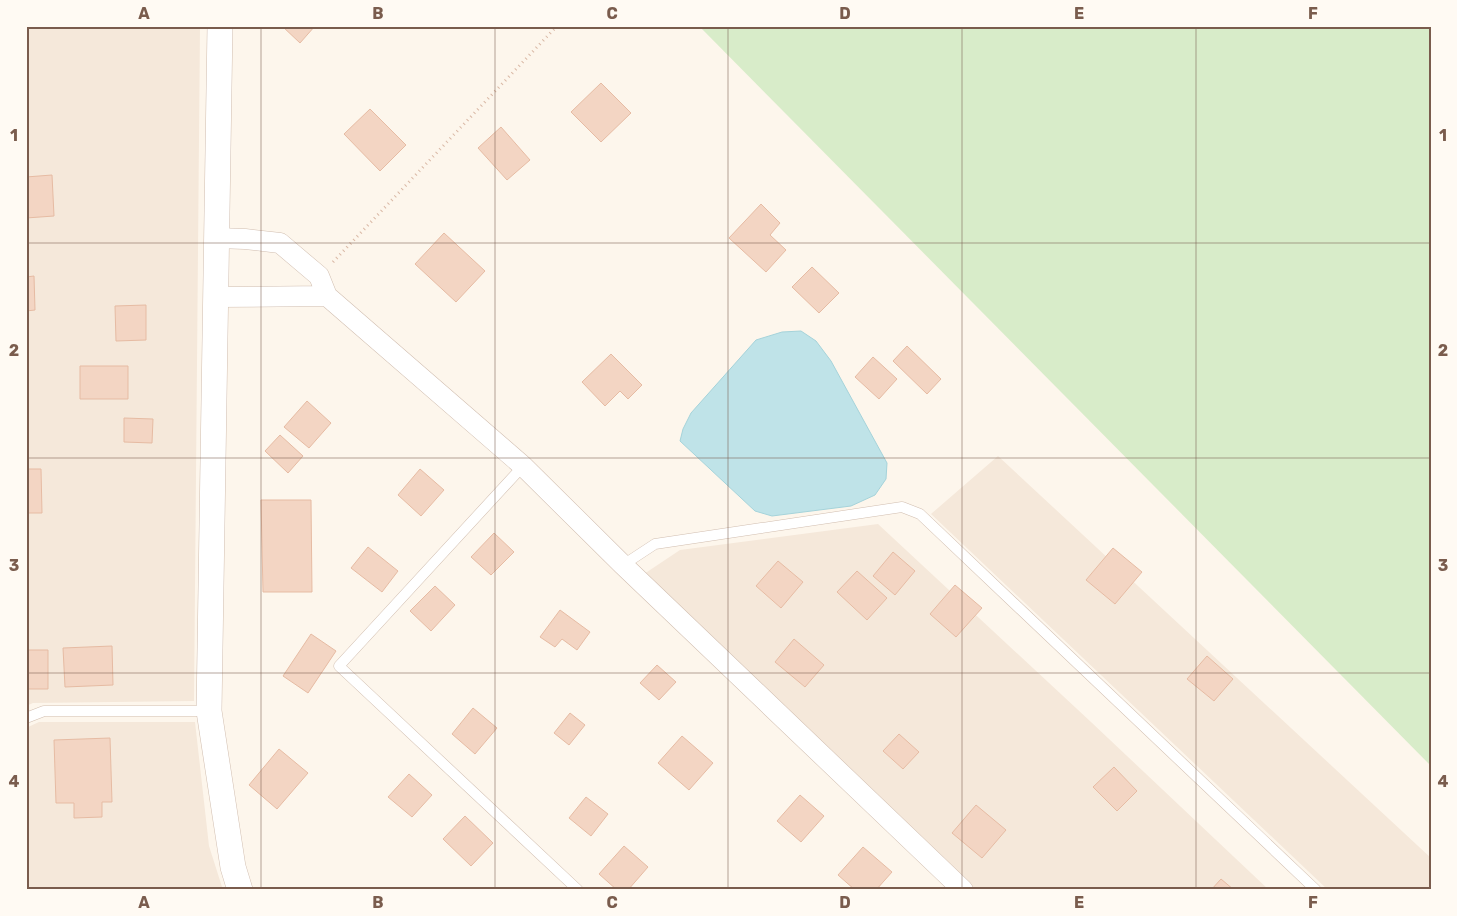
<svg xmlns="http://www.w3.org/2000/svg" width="1457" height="916" font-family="Rubik,sans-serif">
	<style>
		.residential { fill: #f5e8da }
		.green { fill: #d8ecc9 }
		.water { fill: #bfe3e8; stroke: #a5d3da }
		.building { fill: #f3d5c3; stroke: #e6bba3 }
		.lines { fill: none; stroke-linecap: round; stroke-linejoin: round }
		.service-casing { stroke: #d1beb0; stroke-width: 11 }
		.minor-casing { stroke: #d1beb0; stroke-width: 21 }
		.tertiary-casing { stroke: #d1beb0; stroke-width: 26 }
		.path { stroke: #d9b8a5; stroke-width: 3; stroke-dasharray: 1 4; stroke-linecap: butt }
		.service { stroke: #fff; stroke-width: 10 }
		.minor { stroke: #fff; stroke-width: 20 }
		.tertiary { stroke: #fff; stroke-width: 25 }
		.grid { fill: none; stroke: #7a5c4d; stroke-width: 1; stroke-opacity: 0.55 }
		.neatline { fill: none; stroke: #7a5c4d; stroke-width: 2 }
		.grid-label { font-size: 16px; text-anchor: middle; font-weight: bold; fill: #7a5c4d }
	</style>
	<rect width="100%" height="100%" fill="#fdf6ec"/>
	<path class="residential" d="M 26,26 L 200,26 L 194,701 L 33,703 L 26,706 Z
		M 998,456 L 1431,858 L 1431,890 L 1328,890 L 931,514 Z
		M 878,524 L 1091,722 L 1269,890 L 965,890 L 644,574 L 680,550 Z
		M 39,722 L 195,722 L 209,846 L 223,890 L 26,890 L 26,728 Z"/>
	<path class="green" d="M 699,26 L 1431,26 L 1431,766 Z"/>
	<path class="water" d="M 801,331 L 816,341 L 831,361 L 887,463 L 886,479 L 875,495 L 851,506 L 772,516 L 755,511 L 680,441 L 683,429 L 691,413 L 756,340 L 782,332 Z"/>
	<path class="building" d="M 282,26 L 315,26 L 300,43 Z
		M 601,83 L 631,113 L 601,142 L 571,112 Z
		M 370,109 L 406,145 L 380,171 L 344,134 Z
		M 501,127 L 530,160 L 507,180 L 478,148 Z
		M 52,175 L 54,216 L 26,218 L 26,177 Z
		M 761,204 L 780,223 L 770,235 L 786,250 L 766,272 L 729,238 Z
		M 444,233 L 485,271 L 456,302 L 415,264 Z
		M 812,267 L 839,293 L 819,313 L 792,287 Z
		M 34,276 L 35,310 L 26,311 L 26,277 Z
		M 146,305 L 146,340 L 116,341 L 115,306 Z
		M 907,346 L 941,379 L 927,394 L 893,361 Z
		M 611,354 L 642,385 L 628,399 L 620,391 L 605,406 L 582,382 Z
		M 873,357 L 897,379 L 879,399 L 855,377 Z
		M 80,366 L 128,366 L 128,399 L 80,399 Z
		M 307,401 L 331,423 L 309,448 L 284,427 Z
		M 124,418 L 153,419 L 152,443 L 124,442 Z
		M 280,435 L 303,456 L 288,473 L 265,451 Z
		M 26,469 L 41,469 L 42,513 L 26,513 Z
		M 420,469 L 444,490 L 421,516 L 398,495 Z
		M 261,500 L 311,500 L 312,592 L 263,592 Z
		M 494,533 L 514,552 L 491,575 L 471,557 Z
		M 368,547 L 398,571 L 382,592 L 351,568 Z
		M 1113,548 L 1142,572 L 1115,604 L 1086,580 Z
		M 893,552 L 915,571 L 895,595 L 873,576 Z
		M 778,561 L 803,582 L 781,608 L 756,586 Z
		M 857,571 L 887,598 L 867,620 L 837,592 Z
		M 955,585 L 982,608 L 956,637 L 930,614 Z
		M 435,586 L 455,605 L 431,631 L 410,611 Z
		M 560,610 L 590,632 L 577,650 L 562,639 L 555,647 L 540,637 Z
		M 311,634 L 336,651 L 308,693 L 283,676 Z
		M 794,639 L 824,665 L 805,687 L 775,662 Z
		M 112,646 L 113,685 L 65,687 L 63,648 Z
		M 26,650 L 48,650 L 48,689 L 26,689 Z
		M 1207,656 L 1233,679 L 1214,701 L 1187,679 Z
		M 657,665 L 676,682 L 659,700 L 640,683 Z
		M 473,708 L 497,728 L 475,754 L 452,734 Z
		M 570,713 L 585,725 L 569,745 L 554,733 Z
		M 899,734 L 919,752 L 903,769 L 883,751 Z
		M 682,736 L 713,763 L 689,790 L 658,763 Z
		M 110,738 L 112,802 L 102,802 L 102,817 L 74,818 L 74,803 L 56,803 L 54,740 Z
		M 279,749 L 308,773 L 277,809 L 249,785 Z
		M 1114,767 L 1137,791 L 1117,811 L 1093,787 Z
		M 409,774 L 432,795 L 412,817 L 388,797 Z
		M 800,795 L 824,816 L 801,842 L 777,821 Z
		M 586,797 L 608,814 L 591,836 L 569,818 Z
		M 976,805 L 1006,830 L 982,858 L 952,833 Z
		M 465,816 L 493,843 L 471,866 L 443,839 Z
		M 624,846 L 648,867 L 628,890 L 617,890 L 599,874 Z
		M 863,847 L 892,872 L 876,890 L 855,890 L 838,875 Z
		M 1221,879 L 1234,890 L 1211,890 Z"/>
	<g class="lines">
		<g class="service-casing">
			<path id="service" d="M 523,466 L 339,666 L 578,890
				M 623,565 L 655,544 L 902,507 L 920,514 L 1316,890
				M 26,718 L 44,711 L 209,711"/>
		</g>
		<g class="minor-casing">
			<path id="minor" d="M 217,238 L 245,239 L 280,243 L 319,276 L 327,296
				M 216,297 L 327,296 L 523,466 L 623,565 L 963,890"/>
		</g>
		<g class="tertiary-casing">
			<path id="tertiary" d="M 220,26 L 209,711 L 233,867 L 240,890"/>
		</g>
		<path class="path" d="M 333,262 L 557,26"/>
		<use href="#service" class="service"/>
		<use href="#minor" class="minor"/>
		<use href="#tertiary" class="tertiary"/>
	</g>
	<path class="grid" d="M 261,26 L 261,890M 495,26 L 495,890M 728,26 L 728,890M 962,26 L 962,890M 1196,26 L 1196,890M 26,243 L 1431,243M 26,458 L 1431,458M 26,673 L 1431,673"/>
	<rect width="1457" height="916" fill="none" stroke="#fffaf3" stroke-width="55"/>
	<rect x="28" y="28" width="1402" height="860" class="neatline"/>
	<g class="grid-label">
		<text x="144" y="19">A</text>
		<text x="378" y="19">B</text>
		<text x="612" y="19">C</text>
		<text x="845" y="19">D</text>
		<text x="1079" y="19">E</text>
		<text x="1313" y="19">F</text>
		<text x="14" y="141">1</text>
		<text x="1443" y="141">1</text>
		<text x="14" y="356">2</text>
		<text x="1443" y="356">2</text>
		<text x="14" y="571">3</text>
		<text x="1443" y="571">3</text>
		<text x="14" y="787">4</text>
		<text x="1443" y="787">4</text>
		<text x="144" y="908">A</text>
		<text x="378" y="908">B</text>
		<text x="612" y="908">C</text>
		<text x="845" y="908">D</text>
		<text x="1079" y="908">E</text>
		<text x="1313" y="908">F</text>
	</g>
</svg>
